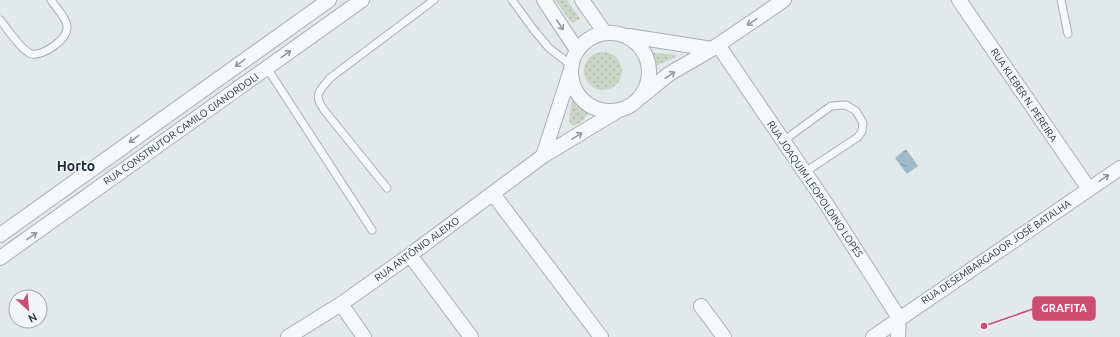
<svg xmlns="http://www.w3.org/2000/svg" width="1120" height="337" font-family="Ubuntu,sans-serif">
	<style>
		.green { fill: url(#green-dots) }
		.water { fill: url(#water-ripples) }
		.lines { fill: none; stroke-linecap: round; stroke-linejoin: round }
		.service-casing { stroke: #a8b0b6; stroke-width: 9 }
		.minor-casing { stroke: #a8b0b6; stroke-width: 16 }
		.service { stroke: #f6f8f9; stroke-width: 7 }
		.minor { stroke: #f6f8f9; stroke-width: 14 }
		.oneway { stroke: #90989e }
		.labels { text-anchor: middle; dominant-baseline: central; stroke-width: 3; stroke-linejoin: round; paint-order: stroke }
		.street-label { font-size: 10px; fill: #2b3844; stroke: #f3f6f8 }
		.district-label { font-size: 14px; font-weight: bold; fill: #1d2935; stroke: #f3f6f8 }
		.leader { fill: none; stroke: #cd4c72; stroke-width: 1.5 }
		.callout-dot { fill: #cd4c72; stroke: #f3f6f8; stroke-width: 1.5 }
		.callout { fill: #cd4c72; stroke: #cd4c72; stroke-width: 1.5 }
		.callout-label { font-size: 11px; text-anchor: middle; font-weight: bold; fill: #fff }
	</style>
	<defs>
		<pattern id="green-dots" width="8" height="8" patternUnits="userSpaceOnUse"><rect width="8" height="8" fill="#cbd5c5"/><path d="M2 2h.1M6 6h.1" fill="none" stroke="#aeb8aa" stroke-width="1.8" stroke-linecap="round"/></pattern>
		<pattern id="water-ripples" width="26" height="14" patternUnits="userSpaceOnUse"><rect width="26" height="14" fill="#9fbbca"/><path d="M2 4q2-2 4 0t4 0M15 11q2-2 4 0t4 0" fill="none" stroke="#8299a6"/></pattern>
	</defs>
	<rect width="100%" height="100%" fill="#e3e8eb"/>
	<path class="green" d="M 555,0 L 567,0 L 580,19 L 572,23 Z
		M584 71a19 19 0 1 1 38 0a19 19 0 1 1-38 0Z
		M 648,52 L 676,55 L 676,57 L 651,68 L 646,53 Z
		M 574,97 L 591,110 C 585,116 581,127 572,125 L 569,121 L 572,98 Z"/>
	<path class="water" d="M 906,149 L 918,166 L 907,174 L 895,158 Z"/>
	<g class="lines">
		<g class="service-casing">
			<path id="service" d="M 512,0 L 534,30 L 549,48 L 571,65
				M 1061,0 L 1068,34
				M 0,20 C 8,29 20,49 31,54 C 42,57 69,39 67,26 C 66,17 56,8 51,0
				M 267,68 L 372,230
				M 783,141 L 831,106 L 846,105 L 856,111 L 863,123 L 862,131 L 858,137 L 805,172
				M 387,188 L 324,110 C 313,94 319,92 330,78 L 434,0"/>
		</g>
		<g class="minor-casing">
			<path id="minor" d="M 544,0 L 577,50
				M 582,0 L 605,33
				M 959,0 L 1089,189
				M571 72a39 39 0 1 1 78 0a39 39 0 1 1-78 0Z
				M 629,36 L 712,49
				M 718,45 L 827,205 L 899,318 L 898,337
				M 642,96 L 669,74 L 712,49 L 784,0
				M 543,156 L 570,73
				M 493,194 L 601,337
				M 0,235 L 329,0
				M 410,255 L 471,337
				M 0,258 L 362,0
				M 341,304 L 364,337
				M 701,306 L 724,337
				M 288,337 L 341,304 L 410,255 L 543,156 L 619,110
				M 873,337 L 1120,168"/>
		</g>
		<use href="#service" class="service"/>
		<use href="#minor" class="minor"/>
	</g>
	<defs><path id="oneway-shaft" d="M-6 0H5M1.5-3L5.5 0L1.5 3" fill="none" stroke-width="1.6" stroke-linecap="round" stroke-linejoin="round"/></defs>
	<g class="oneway">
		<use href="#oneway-shaft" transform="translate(752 22) rotate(146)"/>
		<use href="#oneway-shaft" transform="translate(560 25) rotate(56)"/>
		<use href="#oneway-shaft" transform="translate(286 54) rotate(-36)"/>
		<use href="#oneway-shaft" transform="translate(240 63) rotate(144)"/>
		<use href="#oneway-shaft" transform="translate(670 75) rotate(-34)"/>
		<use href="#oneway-shaft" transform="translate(577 136) rotate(-31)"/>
		<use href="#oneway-shaft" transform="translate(134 139) rotate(144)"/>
		<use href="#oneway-shaft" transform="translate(1104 178) rotate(-35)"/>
		<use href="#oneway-shaft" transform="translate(32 236) rotate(-35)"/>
	</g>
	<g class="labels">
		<g class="street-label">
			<text transform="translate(1024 95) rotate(56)">RUA KLEBER N. PEREIRA</text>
			<text transform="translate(181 129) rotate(-35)">RUA CONSTRUTOR CAMILO GIANORDOLI</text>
			<text transform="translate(815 189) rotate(56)">RUA JOAQUIM LEOPOLDINO LOPES</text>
			<text transform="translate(417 249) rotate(-36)">RUA ANTÔNIO ALEIXO</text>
			<text transform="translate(996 252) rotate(-34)">RUA DESEMBARGADOR JOSÉ BATALHA</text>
		</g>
		<g class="district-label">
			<text x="76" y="166">Horto</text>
		</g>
	</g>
	<path class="leader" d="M984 326L1033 309"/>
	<circle class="callout-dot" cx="984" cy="326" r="4"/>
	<rect class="callout" x="1033" y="297" width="62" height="23" rx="4"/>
	<g class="callout-label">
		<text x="1064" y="312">GRAFITA</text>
	</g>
	<g transform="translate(28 309) rotate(153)"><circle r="19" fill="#f3f6f8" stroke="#a3aab0"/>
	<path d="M0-3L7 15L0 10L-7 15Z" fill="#cd4c72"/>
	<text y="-6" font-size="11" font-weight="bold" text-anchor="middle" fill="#2b3844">N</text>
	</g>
</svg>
